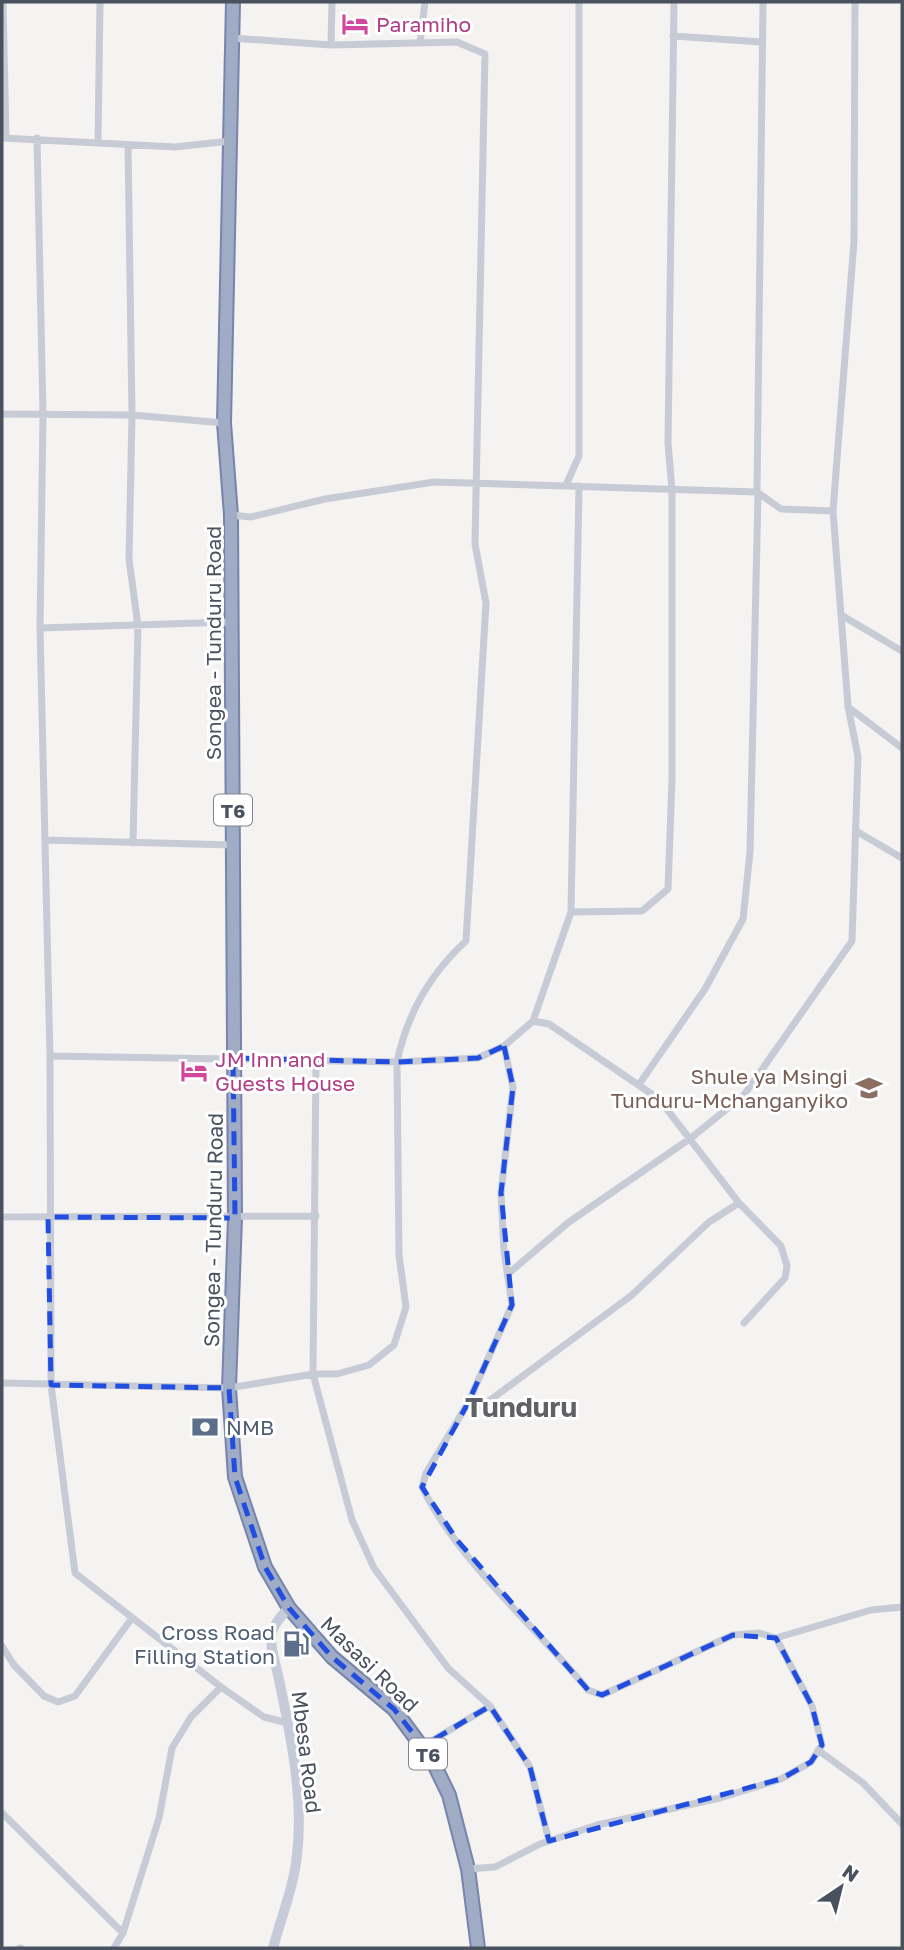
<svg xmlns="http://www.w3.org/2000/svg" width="904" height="1950" font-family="'Golos Text',sans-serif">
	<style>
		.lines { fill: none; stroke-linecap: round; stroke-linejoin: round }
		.trunk-casing { stroke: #7785aa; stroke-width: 16 }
		.minor { stroke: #c7cbd6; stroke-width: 7 }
		.secondary { stroke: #c6cbda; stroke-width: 10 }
		.trunk { stroke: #a0abc6; stroke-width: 12 }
		.marked { fill: none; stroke: #214edf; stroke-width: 5; stroke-dasharray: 14 9; stroke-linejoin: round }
		.labels { text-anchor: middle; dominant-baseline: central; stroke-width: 6; stroke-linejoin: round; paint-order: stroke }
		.shield { fill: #fff; stroke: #80858f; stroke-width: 2 }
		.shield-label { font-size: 19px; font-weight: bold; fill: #4a515f }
		.hotel-label { font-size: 21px; fill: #b23c85; stroke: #fff; text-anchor: start }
		.street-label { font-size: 21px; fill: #4a515f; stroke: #fff }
		.education-label { font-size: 21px; fill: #785e54; stroke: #fff; text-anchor: end }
		.service-label { font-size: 21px; fill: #4e5e75; stroke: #fff; text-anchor: start }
		.district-label { font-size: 28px; font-weight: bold; fill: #5f6167; stroke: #fff }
	</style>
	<rect width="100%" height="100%" fill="#f4f3f2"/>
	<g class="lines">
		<g class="trunk-casing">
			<path id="trunk" d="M 233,2 L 224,423 L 231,515 L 235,1218 L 229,1388 L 235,1477 L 265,1567 L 289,1608 L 332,1657 L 394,1709 L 433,1762 L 449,1795 L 468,1869 L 478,1948"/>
		</g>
		<path class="minor" d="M 3,2 L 6,138
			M 673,36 L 762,42
			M 420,43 L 425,2
			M 331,45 L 332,2
			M 2,138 L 175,147 L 230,141
			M 37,138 L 43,414 L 40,628 L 50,1056 L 51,1385 L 75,1573 L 221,1687 L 264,1717 L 288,1723
			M 98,143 L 100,2
			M 128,145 L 132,415 L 129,559 L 138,626 L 133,843
			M 2,414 L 132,415 L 224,423
			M 566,485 L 579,456 L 579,2
			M 757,492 L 763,2
			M 231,515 L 251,517 L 325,499 L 434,482 L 757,492 L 781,509 L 833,511
			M 841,615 L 902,651
			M 40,628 L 231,622
			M 848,707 L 902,748
			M 856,831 L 902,858
			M 45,840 L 233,845
			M 571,912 L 642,911 L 668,889 L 672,780 L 672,490 L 668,443 L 674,2
			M 533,1021 L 571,912 L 579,486
			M 50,1056 L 397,1062 L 478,1058 L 504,1046 L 533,1021 L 549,1024 L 659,1099 L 739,1203 L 781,1246 L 787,1266 L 785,1278 L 744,1323
			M 316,1059 L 313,1374 L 352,1520 L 374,1568 L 448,1668 L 490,1706 L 530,1767 L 549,1841
			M 640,1083 L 705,989 L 743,919 L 750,852 L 758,493
			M 2,1217 L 316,1216
			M 509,1273 L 569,1222 L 691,1138 L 744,1095 L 852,941 L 858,757 L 848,706 L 833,511 L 854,241 L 855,2
			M 2,1383 L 229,1388 L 313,1374 L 337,1374 L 369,1365 L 394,1345 L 406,1307 L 399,1255 L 397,1062 C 407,1014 431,973 466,941 L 486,603 L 475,544 L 485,54 L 457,42 L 331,45 L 231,38
			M 468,1403 L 478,1409 L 632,1295 L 709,1222 L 739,1203
			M 776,1638 L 871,1610 L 902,1607
			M 2,1646 L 14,1665 L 44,1696 L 58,1702 L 75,1696 L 132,1618
			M 423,1746 L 490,1706
			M 818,1750 L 863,1783 L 902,1824
			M 2,1813 L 123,1933
			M 468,1869 L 495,1867 L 540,1844 L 597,1825 L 720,1798 L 781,1779 L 811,1762 L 822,1745 L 812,1706 L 776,1638 L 759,1633 L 733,1635 L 602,1695 L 588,1690 C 535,1626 458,1561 422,1487 L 426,1473 L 468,1403 L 512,1305 L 504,1251 L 501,1193 L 513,1087 L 504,1046
			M 20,1948 L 21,1948
			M 114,1948 L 123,1933 L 159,1818 L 172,1748 L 191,1717 L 221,1687"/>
		<path class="secondary" d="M 273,1948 C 281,1918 294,1886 297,1855 C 304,1796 290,1732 278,1675 C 271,1644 263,1632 289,1608"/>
		<use href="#trunk" class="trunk"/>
	</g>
	<path class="marked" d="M 504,1046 L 513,1087 L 501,1193 L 512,1305 L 468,1403 L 422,1487 L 457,1540 L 588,1690 L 602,1695 L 733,1635 L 776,1638 L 812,1706 L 822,1745 L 811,1762 L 781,1779 L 549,1841 L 530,1767 L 490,1706 L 423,1746 L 394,1709 L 332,1657 L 289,1608 L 265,1567 L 235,1477 L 229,1388 L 51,1385 L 48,1217 L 235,1218 L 233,1058 L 397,1062 L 478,1058 Z"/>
	<defs>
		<g id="hotel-bare" transform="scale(2.1)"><path d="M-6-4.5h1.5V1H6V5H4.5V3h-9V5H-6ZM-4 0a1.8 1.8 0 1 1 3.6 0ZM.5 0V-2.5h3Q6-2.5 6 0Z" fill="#d1479c" stroke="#fff" stroke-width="2.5" paint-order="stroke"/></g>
		<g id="school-bare" transform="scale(2.1)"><path d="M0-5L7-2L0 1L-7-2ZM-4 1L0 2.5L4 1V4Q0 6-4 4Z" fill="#8d6e63" stroke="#fff" stroke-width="2.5" paint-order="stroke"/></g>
		<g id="bank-bare" transform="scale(2.1)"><path d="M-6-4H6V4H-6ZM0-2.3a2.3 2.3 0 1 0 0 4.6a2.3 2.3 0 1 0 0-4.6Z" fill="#5c6f8a" stroke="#fff" stroke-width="2.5" paint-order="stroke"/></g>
		<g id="fuel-bare" transform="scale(2.1)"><path d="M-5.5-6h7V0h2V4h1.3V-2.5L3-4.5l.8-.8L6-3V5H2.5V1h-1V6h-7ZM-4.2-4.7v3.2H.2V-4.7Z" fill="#5c6f8a" stroke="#fff" stroke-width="2.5" paint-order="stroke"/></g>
	</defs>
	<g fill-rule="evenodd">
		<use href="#hotel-bare" x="355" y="24"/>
		<use href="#hotel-bare" x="194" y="1071"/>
		<use href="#school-bare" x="869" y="1088"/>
		<use href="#bank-bare" x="205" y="1427"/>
		<use href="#fuel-bare" x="296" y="1644"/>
	</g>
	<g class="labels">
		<g class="shield">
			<rect x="214" y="794.5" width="38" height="31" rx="5"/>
			<rect x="409" y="1738.5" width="38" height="31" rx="5"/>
		</g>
		<g class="shield-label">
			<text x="233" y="810">T6</text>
			<text x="428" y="1754">T6</text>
		</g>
		<g class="hotel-label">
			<text x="376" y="24">Paramiho</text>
			<text x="215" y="1059">JM Inn and<tspan x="215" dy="24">Guests House</tspan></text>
		</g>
		<g class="street-label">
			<text transform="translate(213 643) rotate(-90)">Songea - Tunduru Road</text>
			<text transform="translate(213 1230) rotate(-89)">Songea - Tunduru Road</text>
			<text transform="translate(370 1664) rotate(44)">Masasi Road</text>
			<text transform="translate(307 1752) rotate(83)">Mbesa Road</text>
		</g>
		<g class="education-label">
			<text x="848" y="1076">Shule ya Msingi<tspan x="848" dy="24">Tunduru-Mchanganyiko</tspan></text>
		</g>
		<g class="service-label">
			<text x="226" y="1427">NMB</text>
			<text x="275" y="1632" text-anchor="end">Cross Road<tspan x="275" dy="24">Filling Station</tspan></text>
		</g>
		<g class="district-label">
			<text x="521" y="1406">Tunduru</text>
		</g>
	</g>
	<rect width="904" height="1950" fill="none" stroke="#4a515f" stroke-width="7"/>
	<g transform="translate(841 1887) rotate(35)" stroke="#ffffff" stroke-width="5" paint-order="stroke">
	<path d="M0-5L12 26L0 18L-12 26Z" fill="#4a515f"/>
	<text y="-10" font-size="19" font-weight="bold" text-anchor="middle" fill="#4a515f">N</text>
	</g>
</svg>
